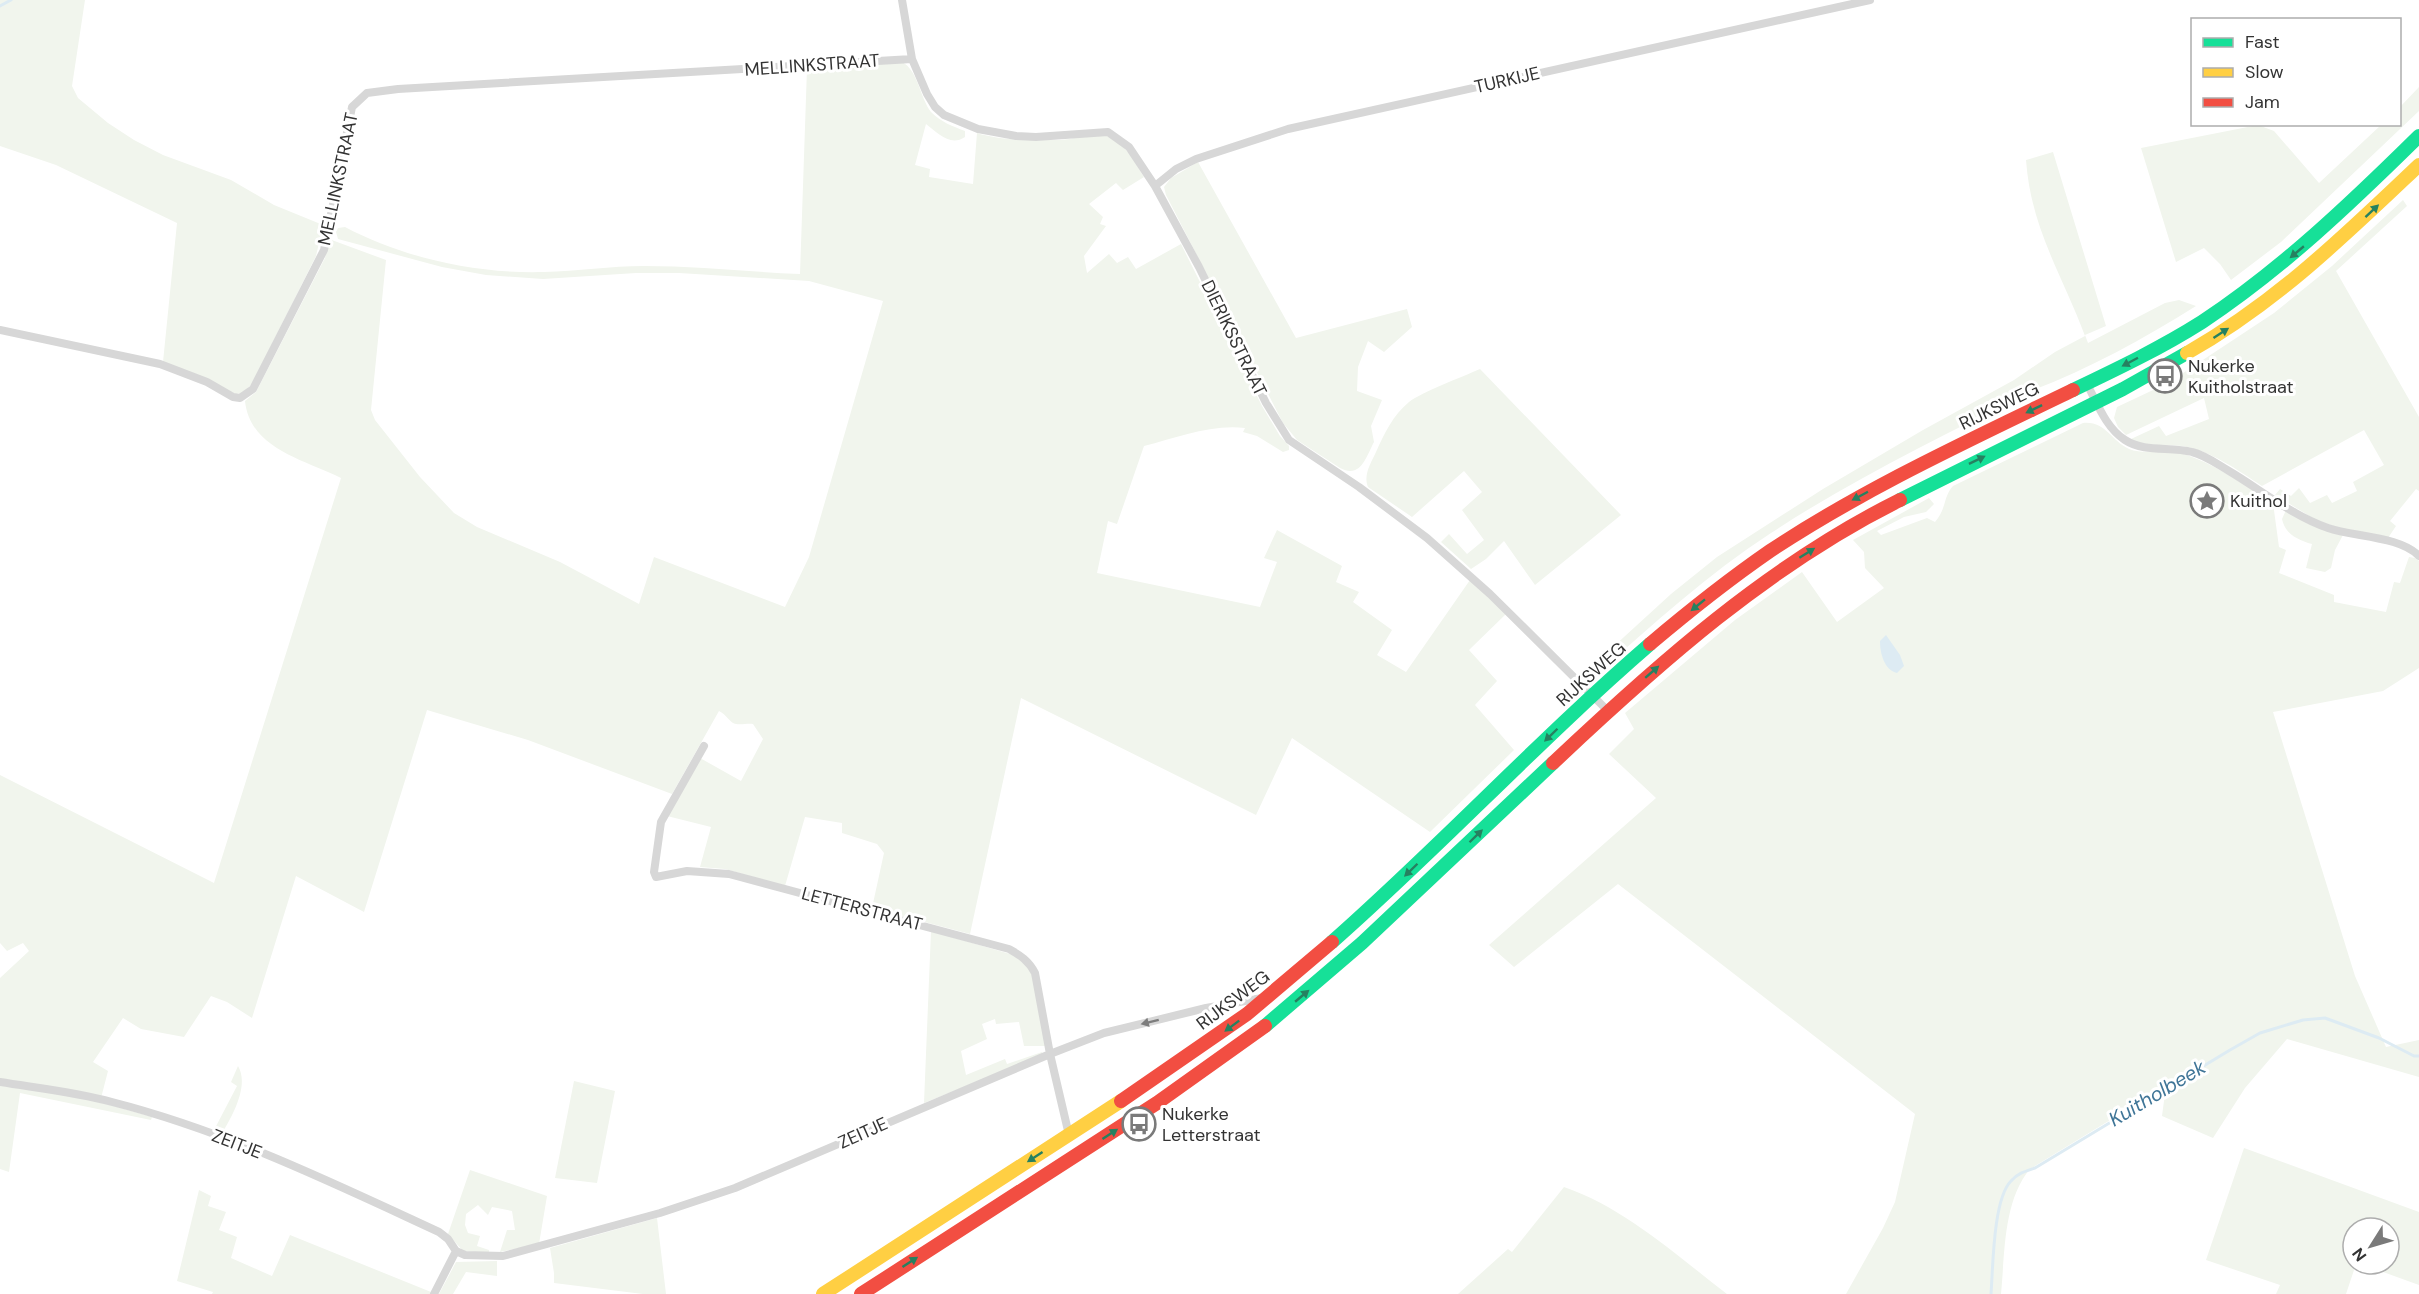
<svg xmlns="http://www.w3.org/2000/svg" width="2419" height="1294" font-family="'DM Sans',sans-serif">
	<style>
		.green { fill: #f1f5ed }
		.water { fill: #ddebf3 }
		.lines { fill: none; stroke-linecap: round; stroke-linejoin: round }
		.stream { stroke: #ddebf3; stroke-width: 3 }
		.street { stroke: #d7d7d7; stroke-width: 8 }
		.fast { stroke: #16e098; stroke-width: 14 }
		.slow { stroke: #ffcf43; stroke-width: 14 }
		.jam { stroke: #f24e42; stroke-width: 14 }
		.oneway { fill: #268160 }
		.oneway2 { fill: #7d7d7d }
		.labels { text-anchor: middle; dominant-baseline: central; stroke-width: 6; stroke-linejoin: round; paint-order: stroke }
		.street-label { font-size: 18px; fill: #333; stroke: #fff }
		.poi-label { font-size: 18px; fill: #333; stroke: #fff; text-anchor: start }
		.water-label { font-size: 20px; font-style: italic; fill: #3f7597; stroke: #fff }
	</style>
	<rect width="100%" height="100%" fill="#fff"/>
	<path class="green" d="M 0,0 L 85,0 L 72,86 L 78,98 L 108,123 L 134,140 L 163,155 L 231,180 L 274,205 L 323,225 L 316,256 L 252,384 L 243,393 L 236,394 L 163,362 L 177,223 L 56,165 L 0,146 Z
		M 902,62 C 918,70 920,98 931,112 C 941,122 952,126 965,131 L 965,137 C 950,147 938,133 926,124 L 915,165 L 930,169 L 929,177 L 973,184 L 977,133 C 1002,141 1034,140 1061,140 C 1077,139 1096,130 1112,138 C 1127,146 1135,163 1144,177 L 1123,190 L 1116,183 L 1089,204 L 1103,217 L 1100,224 L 1106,226 L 1084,256 L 1087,273 L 1109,254 L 1117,263 L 1128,257 L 1136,269 L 1181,244 L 1262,406 L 1280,436 L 1289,446 L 1289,450 L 1283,452 L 1257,436 L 1243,432 L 1245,428 C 1211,424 1176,438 1144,446 L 1117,524 L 1108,521 L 1097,573 L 1260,607 L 1277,562 L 1264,558 L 1277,530 L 1342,566 L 1336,582 L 1359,592 L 1353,602 L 1392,630 L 1377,655 L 1406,672 L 1470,580 L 1506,614 L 1469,650 L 1497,681 L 1475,705 L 1514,750 L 1430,832 L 1292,738 L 1256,815 L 1021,698 L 970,934 L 872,908 L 884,853 L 877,844 L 842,833 L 842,823 L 805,817 L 785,886 L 725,869 L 700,867 L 711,827 L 667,816 L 700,758 L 741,781 L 763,739 L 753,724 C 748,723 742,725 736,724 C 731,724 726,714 719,711 L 672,794 L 528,740 L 427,710 L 364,912 L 296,876 L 252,1018 L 227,1002 L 211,996 L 184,1037 L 141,1029 L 123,1018 L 93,1062 L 108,1071 L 100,1102 L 152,1117 L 151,1120 L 20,1093 L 9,1172 L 0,1169 L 0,978 L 29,951 L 23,943 L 7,951 L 0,943 L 0,775 L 214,883 L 341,478 C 305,460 250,449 245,401 L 256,392 L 325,258 L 329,239 L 386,260 L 371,410 L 375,420 L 420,477 L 454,513 L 477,527 L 560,562 L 639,604 L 654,557 L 785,607 L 809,557 L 883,301 L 809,281 L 679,273 L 636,273 L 543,279 L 486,275 L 442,267 L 338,239 L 336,232 L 338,228 L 345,227 C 404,258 476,274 544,272 C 577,271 611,266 644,266 C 696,266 748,272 800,274 L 807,68 Z
		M 2419,87 L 2419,111 L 2281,242 L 2231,280 L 2220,264 L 2204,248 L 2176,262 L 2141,148 L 2258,125 L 2274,131 L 2319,183 L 2381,125 L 2400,124 L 2400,107 Z
		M 2053,152 L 2106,326 L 2085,335 L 2088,343 L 2165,303 L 2179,300 L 2196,306 C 2143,339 2089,369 2031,391 C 1943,436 1853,479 1771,533 C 1708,574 1653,624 1597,674 L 1585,678 L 1578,673 L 1583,673 L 1589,669 L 1671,594 L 1717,557 L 1823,489 L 1923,430 L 2014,380 L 2055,352 L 2085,336 C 2062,274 2031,229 2026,160 Z
		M 1198,162 L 1296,338 L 1407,309 L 1412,327 L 1384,352 L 1368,341 L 1358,367 L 1357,391 L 1382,400 L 1371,426 L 1374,442 C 1366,457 1361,479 1340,468 L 1297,440 L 1283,423 L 1166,195 L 1164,187 L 1171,178 Z
		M 2403,200 L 2407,206 L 2336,271 L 2419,417 L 2419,491 L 2416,489 L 2390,521 L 2396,526 L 2388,538 L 2351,532 L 2316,520 L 2275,495 L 2280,489 L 2291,496 L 2299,488 L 2310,503 L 2327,495 L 2332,503 L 2357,491 L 2353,482 L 2384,465 L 2364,430 L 2262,486 C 2239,471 2210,450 2182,446 C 2165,444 2146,448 2131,439 L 2159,426 L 2166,436 L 2209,419 L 2204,398 L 2126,435 L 2118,427 L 2114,418 L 2117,407 L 2168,383 L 2274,313 L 2332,266 Z
		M 1480,369 L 1621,515 L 1535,585 L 1504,541 L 1486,559 L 1471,569 L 1441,542 L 1449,534 L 1467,554 L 1484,540 L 1462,510 L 1482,492 L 1464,471 L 1412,517 L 1368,487 C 1363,475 1371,463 1376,452 C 1384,434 1393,415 1409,402 C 1422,392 1462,377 1480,369 Z
		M 2083,423 C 2106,421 2111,441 2129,449 C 2144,455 2164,449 2180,453 C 2213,462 2244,485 2273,503 L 2279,547 L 2286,550 L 2279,573 L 2334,595 L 2334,602 L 2386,612 L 2394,582 L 2400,583 L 2409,557 L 2415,558 L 2419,561 L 2419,668 L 2383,691 L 2273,712 L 2355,976 L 2386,1047 L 2419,1040 L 2419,1077 L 2287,1039 L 2245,1088 L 2213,1138 L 2162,1116 L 2166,1086 L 2030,1169 C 2003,1201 2005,1254 2001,1294 L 1846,1294 L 1883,1228 L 1895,1202 L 1915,1114 L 1618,884 L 1514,967 L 1489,945 L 1656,798 L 1609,754 L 1634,729 L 1625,713 L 1735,620 L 1802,572 L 1837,622 L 1884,588 L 1865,568 L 1864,552 L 1853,540 L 1929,498 L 1934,504 L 1926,512 L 1904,517 L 1877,531 L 1881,535 L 1927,518 L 1935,522 C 1947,508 1943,497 1953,486 Z
		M 2286,510 L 2343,535 L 2335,550 L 2331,568 L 2325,572 L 2306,568 L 2312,544 C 2298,540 2285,534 2282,519 Z
		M 931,931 L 1017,956 L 1032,972 L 1046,1046 L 1024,1046 L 1019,1022 L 996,1024 L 995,1019 L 982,1024 L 987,1039 L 961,1051 L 966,1075 L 1005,1059 L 1007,1064 L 1042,1052 L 1043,1055 L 924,1103 Z
		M 238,1066 C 250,1086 231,1118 221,1135 L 213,1132 L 237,1086 L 231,1082 Z
		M 574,1081 L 615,1091 L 597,1183 L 555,1178 Z
		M 2244,1148 L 2419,1212 L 2419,1285 L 2361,1264 L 2389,1264 L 2389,1228 L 2353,1228 L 2353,1264 L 2356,1264 L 2346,1294 L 2276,1294 L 2280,1285 L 2206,1260 Z
		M 470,1170 L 547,1196 L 539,1244 L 500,1252 L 507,1230 L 515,1230 L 512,1211 L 492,1207 L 488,1215 L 478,1205 L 466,1214 L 465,1225 L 468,1233 L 480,1236 L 477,1246 L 489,1250 L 489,1253 L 463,1251 L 448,1234 Z
		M 1564,1187 C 1625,1208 1676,1255 1727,1294 L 1458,1294 L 1508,1249 L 1512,1252 Z
		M 199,1190 L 211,1196 L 208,1206 L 226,1212 L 219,1230 L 237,1237 L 231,1258 L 272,1276 L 290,1235 L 431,1292 L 430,1294 L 212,1294 L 213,1292 L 177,1281 Z
		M 657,1218 L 666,1294 L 643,1294 L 554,1283 L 554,1273 L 550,1248 Z
		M 497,1261 L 497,1276 L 466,1272 L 453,1294 L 439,1294 L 456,1262 Z"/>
	<path class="water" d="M 1886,635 L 1900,655 L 1904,666 L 1897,673 C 1884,670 1880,653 1880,641 Z"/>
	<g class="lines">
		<path class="stream" d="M 0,6 L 11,0
			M 1991,1294 C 1993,1268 1993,1199 2011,1181 C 2018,1173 2026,1171 2035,1168 L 2230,1050 L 2260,1033 L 2303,1020 L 2325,1018 L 2379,1038 L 2414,1056 L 2419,1056"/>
		<path class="street" d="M 902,0 L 912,59 L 927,94 L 935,107 L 944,115 L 978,129 L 1016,136 L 1036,137 L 1108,132 L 1129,147 L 1155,186 L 1199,267 L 1266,403 L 1289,440 L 1359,487 L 1427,538 L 1490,594 L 1608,711
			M 1155,186 L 1176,169 L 1196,159 L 1288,129 L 1870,0
			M 0,330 L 160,364 L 207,382 L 233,397 L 240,398 L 253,389 L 324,250 L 352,107 L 367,93 L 398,89 L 912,59
			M 2087,384 C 2097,403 2106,428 2125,440 C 2145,453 2170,446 2192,452 C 2205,455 2217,464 2229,471 C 2261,490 2293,516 2328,528 C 2354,537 2400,536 2419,556
			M 704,746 L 661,822 L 654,872 L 656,877 L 687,871 L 729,874 L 1009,949 C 1020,955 1029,961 1035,973 L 1050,1054 L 1069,1135
			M 0,1082 C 37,1088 76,1092 112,1102 C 226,1131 333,1183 439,1232 L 448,1239 L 456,1251 L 434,1294
			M 456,1251 L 465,1255 L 503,1256 L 660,1213 L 735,1188 L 1050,1054 L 1104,1033 L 1206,1008 L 1262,998"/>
		<path class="fast" d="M 2073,390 C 2117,369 2161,348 2202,322 C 2282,269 2351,203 2419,136
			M 1900,500 L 2123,389 L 2187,353
			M 1332,942 C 1441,846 1540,739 1650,644
			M 1265,1026 L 1362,943 L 1553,763"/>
		<path class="slow" d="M 2187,353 C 2277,302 2345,235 2419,165
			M 823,1294 L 1121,1101"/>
		<path class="jam" d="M 1650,644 C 1689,611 1728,580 1770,551 C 1865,488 1970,440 2073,390
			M 1553,763 C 1659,663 1769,565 1900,500
			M 1121,1101 L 1247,1014 L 1332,942
			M 861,1294 L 1157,1103 L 1265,1026"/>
	</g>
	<defs><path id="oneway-solid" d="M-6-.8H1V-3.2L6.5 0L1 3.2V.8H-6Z" transform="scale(1.5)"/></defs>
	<g class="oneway">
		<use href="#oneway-solid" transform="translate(2372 211) rotate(-43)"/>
		<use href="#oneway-solid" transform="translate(2297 252) rotate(140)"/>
		<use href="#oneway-solid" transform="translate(2221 333) rotate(-33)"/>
		<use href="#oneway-solid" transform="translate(2130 362) rotate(152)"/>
		<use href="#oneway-solid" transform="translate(2034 409) rotate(154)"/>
		<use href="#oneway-solid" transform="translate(1977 460) rotate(-26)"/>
		<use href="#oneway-solid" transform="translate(1860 496) rotate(152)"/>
		<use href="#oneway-solid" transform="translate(1807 553) rotate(-32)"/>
		<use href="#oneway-solid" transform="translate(1698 605) rotate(141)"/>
		<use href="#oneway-solid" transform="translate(1652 672) rotate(-41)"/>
		<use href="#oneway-solid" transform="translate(1551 735) rotate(136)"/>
		<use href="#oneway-solid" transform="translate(1476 836) rotate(-44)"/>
		<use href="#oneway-solid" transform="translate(1411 870) rotate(136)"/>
		<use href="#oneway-solid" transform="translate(1302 996) rotate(-40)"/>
		<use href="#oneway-solid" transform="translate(1232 1026) rotate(143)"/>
		<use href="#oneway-solid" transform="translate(1110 1134) rotate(-33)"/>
		<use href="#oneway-solid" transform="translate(1035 1157) rotate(147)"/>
		<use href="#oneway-solid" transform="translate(910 1262) rotate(-33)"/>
	</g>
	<use class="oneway2" href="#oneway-solid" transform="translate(1150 1022) rotate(166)"/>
	<defs>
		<g id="bus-ring" transform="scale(1.725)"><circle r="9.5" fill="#fff" stroke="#7a7a7a" stroke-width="1.5"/><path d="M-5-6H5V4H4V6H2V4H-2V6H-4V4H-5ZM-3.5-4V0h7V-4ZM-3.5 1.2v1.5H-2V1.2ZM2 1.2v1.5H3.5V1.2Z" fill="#7a7a7a"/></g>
		<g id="sight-ring" transform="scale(1.725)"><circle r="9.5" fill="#fff" stroke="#7a7a7a" stroke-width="1.5"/><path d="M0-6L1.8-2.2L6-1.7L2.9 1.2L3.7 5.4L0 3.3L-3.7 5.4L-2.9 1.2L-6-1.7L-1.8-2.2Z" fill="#7a7a7a"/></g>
	</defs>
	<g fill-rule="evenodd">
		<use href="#bus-ring" x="2165" y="376"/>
		<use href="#sight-ring" x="2207" y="501"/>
		<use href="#bus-ring" x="1139" y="1124"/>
	</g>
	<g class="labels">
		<g class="street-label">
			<text transform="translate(812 65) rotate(-4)">MELLINKSTRAAT</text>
			<text transform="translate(1507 80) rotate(-13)">TURKIJE</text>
			<text transform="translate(338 179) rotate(-78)">MELLINKSTRAAT</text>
			<text transform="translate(1234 338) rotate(64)">DIERIKSSTRAAT</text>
			<text transform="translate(1999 406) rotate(-26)">RIJKSWEG</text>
			<text transform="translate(1591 674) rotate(-42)">RIJKSWEG</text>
			<text transform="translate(862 909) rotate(15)">LETTERSTRAAT</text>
			<text transform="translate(1233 1000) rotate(-37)">RIJKSWEG</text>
			<text transform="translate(863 1133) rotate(-24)">ZEITJE</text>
			<text transform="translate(237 1144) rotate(21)">ZEITJE</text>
		</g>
		<g class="poi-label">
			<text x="2188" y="366">Nukerke<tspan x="2188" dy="21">Kuitholstraat</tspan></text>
			<text x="2230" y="501">Kuithol</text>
			<text x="1162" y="1114">Nukerke<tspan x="1162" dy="21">Letterstraat</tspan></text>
		</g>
		<g class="water-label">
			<text transform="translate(2157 1093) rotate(-31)">Kuitholbeek</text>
		</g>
	</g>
	<rect x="2191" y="18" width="210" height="108" fill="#ffffff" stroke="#adadad" stroke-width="1.5"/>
	<rect x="2203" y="38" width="30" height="9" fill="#16e098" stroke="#adadad" stroke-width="1.5"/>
	<text x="2245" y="48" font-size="18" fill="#333333">Fast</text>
	<rect x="2203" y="68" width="30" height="9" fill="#ffcf43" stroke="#adadad" stroke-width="1.5"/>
	<text x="2245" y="78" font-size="18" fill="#333333">Slow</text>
	<rect x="2203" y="98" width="30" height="9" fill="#f24e42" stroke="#adadad" stroke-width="1.5"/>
	<text x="2245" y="108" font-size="18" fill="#333333">Jam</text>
	<g transform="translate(2371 1246) rotate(233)"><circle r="28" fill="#ffffff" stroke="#adadad" stroke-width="1.5"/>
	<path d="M0-4.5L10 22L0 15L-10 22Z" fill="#7a7a7a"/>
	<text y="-9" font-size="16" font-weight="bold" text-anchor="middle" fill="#333333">N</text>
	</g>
</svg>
